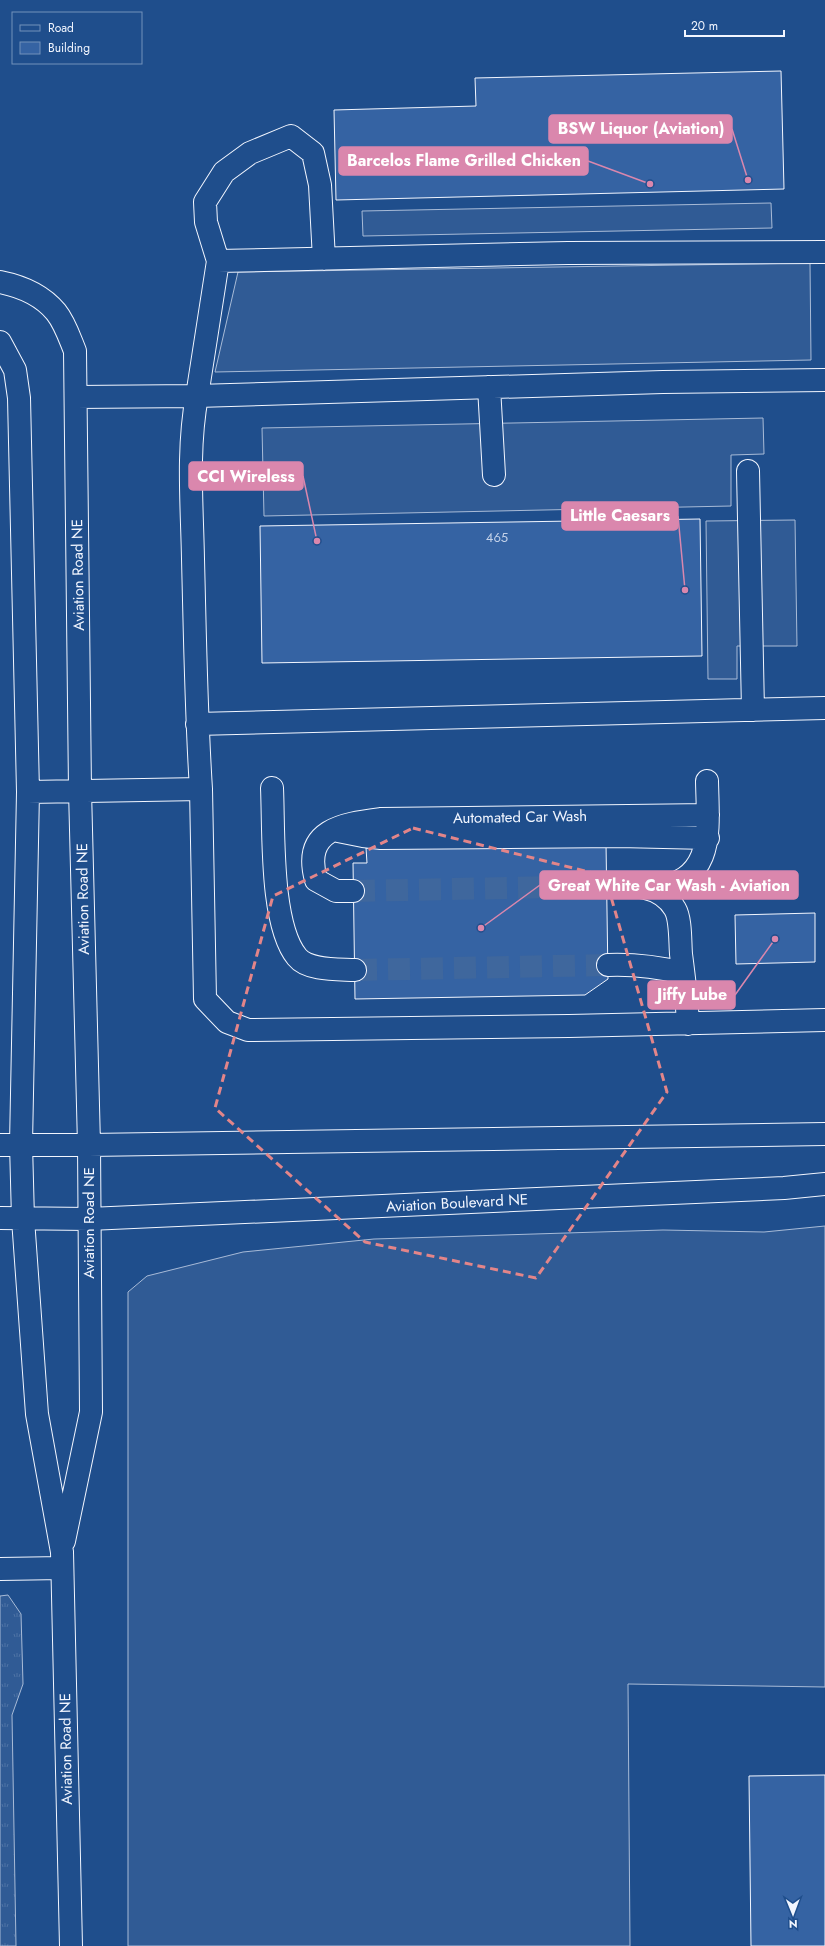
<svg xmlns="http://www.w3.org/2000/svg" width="825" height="1946" font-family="Jost,sans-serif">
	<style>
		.grass { fill: url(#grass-tufts); stroke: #a8bbd7 }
		.built { fill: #305b95; stroke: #a8bbd7 }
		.building { fill: #3563a3; stroke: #f2f6ff }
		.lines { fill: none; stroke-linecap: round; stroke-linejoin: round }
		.minor-tunnel { stroke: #3f679d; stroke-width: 22; stroke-dasharray: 22 11; stroke-linecap: butt }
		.minor-casing { stroke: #f2f6ff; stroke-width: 24 }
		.minor { stroke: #1f4e8c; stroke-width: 22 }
		.marked { fill: none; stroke: #e38589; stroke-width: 3; stroke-dasharray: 8 5; stroke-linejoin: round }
		.labels { text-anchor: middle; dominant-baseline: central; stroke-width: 3; stroke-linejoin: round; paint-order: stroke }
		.number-label { font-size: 13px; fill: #c3d1e8 }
		.street-label { font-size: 15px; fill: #f2f6ff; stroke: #1f4e8c }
		.leader { fill: none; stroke: #da87ad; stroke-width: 1.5 }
		.callout-dot { fill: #da87ad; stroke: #1f4e8c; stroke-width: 1.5 }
		.callout { fill: #da87ad; stroke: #da87ad; stroke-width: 1.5 }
		.callout-label { font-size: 16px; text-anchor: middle; font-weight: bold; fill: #fff }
	</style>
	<defs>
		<pattern id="grass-tufts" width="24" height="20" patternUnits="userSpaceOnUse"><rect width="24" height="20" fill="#305b95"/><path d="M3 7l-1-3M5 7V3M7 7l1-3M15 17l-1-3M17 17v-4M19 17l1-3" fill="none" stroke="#4e73a5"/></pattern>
	</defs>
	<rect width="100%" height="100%" fill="#1f4e8c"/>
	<path class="grass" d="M 8,1595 L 21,1614 L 23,1684 L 12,1715 L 16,1946 L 0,1946 L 0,1596 Z"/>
	<path class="built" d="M 771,203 L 772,228 L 363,236 L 362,211 Z
		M 810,263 L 811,360 L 215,372 L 238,272 Z
		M 763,418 L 764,454 L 731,455 L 731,506 L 264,516 L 262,428 Z
		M 795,520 L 797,646 L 737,646 L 737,679 L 708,679 L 706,521 Z
		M 825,1226 L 825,1687 L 628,1684 L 630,1946 L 128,1946 L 128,1292 L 147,1276 L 243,1252 L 374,1239 L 663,1230 L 764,1232 Z"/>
	<path class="building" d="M 781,71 L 784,189 L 336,200 L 334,110 L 476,106 L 475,78 Z
		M 700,519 L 702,656 L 262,663 L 260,526 Z
		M 606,843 L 608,979 L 585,995 L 355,999 L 353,863 L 367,863 L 366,848 Z
		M 815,913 L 815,962 L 736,964 L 735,915 Z
		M 825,1775 L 825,1946 L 751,1946 L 749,1776 Z"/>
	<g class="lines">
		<path class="minor-tunnel" d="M 353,891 L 607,886
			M 355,970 L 608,965"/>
		<g class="minor-casing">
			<path id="minor" d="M 218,261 L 206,222 L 205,202 L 224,172 L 250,153 L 291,136 L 313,153 L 320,185 L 324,259
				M 0,282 C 20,286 42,295 56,312 C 65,323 70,339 75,351 L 80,790 L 89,1145 L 91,1412 L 64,1541
				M 0,342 L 15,370 L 19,398 L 28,792 L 21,1144 L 23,1219 L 37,1414 L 62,1552 L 71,1946
				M 489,387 L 494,475
				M 76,397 L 197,396 L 218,261 L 568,253 L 825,252
				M 748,471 L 753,710
				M 197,724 L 825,708
				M 272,788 C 274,831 270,924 297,957 C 308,971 339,969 355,970
				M 201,789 L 205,999 L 227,1022 L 248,1030 L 569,1026 L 825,1020
				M 28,792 L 201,789 C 196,712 195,636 193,559 C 192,505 187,450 197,396 L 663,382 L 825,380
				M 338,831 L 363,836 L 381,838 L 619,836 L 708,838
				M 607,886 C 631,885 661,884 675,909 C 681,919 680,942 681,954 C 684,977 687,1000 688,1024
				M 651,889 C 716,882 708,831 707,781
				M 353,891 L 336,891 L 316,880 C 302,829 343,824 381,819 L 708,815
				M 608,965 C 634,964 658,967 683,973
				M 0,1145 L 89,1145 L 825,1134
				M 0,1218 L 89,1219 L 784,1188 L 825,1184
				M 0,1569 L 62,1568"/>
		</g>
		<use href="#minor" class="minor"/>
	</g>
	<path class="marked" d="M 413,828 L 605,876 L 667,1092 L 536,1278 L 365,1242 L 215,1108 L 273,896 Z"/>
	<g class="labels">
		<g class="number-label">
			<text x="497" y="537">465</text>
		</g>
		<g class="street-label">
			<text transform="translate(78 575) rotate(-91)">Aviation Road NE</text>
			<text transform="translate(520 817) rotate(-1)">Automated Car Wash</text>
			<text transform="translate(83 899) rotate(-91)">Aviation Road NE</text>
			<text transform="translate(457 1203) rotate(-3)">Aviation Boulevard NE</text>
			<text transform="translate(89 1223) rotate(-90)">Aviation Road NE</text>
			<text transform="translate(66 1749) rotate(-91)">Aviation Road NE</text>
		</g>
	</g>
	<path class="leader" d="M748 180L732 129M650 184L588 161M317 541L303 476M685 590L678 516M481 928L540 885M775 939L735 995"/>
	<g class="callout-dot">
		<circle cx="748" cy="180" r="4"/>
		<circle cx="650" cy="184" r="4"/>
		<circle cx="317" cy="541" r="4"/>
		<circle cx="685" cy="590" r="4"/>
		<circle cx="481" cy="928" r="4"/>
		<circle cx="775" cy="939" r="4"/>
	</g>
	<g class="callout">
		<rect x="549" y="115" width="183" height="28" rx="4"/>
		<rect x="339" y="147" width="249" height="28" rx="4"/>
		<rect x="189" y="462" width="114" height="28" rx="4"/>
		<rect x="562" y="502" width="116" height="28" rx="4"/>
		<rect x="540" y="871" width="258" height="28" rx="4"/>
		<rect x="648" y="981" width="87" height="28" rx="4"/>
	</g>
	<g class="callout-label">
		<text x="641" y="134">BSW Liquor (Aviation)</text>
		<text x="464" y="166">Barcelos Flame Grilled Chicken</text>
		<text x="246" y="482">CCI Wireless</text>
		<text x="620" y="521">Little Caesars</text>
		<text x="669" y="891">Great White Car Wash - Aviation</text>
		<text x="692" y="1000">Jiffy Lube</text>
	</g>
	<rect x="12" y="12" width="130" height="52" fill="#1f4e8c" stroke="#7391ba"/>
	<rect x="20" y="25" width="20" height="6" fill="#1f4e8c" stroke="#7391ba"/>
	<text x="48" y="32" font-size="12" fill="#f2f6ff">Road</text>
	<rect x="20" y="42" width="20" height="12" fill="#3563a3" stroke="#7391ba"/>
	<text x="48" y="52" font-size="12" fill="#f2f6ff">Building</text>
	<g transform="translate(793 1914) rotate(179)" stroke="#1f4e8c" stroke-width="3" paint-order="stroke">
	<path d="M0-3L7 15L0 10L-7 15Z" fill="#f2f6ff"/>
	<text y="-6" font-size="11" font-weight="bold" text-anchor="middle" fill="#f2f6ff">N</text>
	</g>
	<path d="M685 30v6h99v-6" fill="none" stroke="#f2f6ff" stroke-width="2"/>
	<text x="691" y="30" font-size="12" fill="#f2f6ff" stroke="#1f4e8c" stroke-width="3" paint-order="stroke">20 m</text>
</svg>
